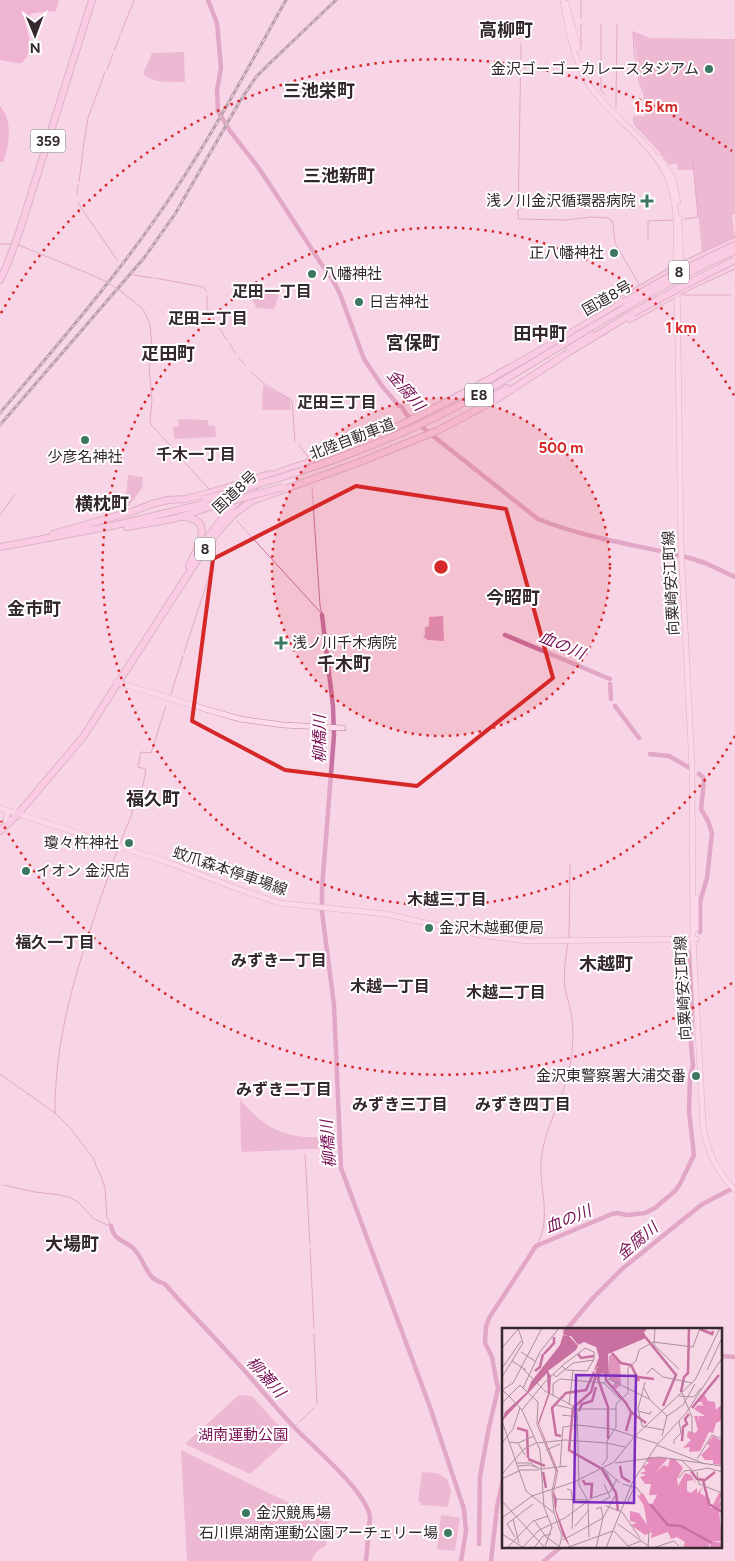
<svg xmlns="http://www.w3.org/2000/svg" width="735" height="1561" font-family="Figtree,'Noto Sans JP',sans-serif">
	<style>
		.green { fill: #e094bb }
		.forest { fill: #e78dbd }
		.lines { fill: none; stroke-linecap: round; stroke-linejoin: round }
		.stream { stroke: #c8709f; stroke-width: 1 }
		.river { stroke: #c8709f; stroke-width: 4.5 }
		.major-casing { stroke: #b88aa1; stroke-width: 6 }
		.highway-casing { stroke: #b88aa1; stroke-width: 8 }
		.major { stroke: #ffd9ec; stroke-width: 5 }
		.highway { stroke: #ffbfdf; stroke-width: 6 }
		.rail-casing { stroke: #6d5a63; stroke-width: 3 }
		.rail { stroke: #fff; stroke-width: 1; stroke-dasharray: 4; stroke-linecap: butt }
		.highway-bridge-casing { stroke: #b88aa1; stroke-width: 8; stroke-linecap: butt }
		.highway-bridge { stroke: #ffbfdf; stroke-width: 6 }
		.marked { fill: none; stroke: #d62828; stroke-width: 4; stroke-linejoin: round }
		.ring { fill: none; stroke: #d62828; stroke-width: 2.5; stroke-dasharray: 2.5 5 }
		.poi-dot { fill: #3c7761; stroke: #fff; stroke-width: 2 }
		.labels { text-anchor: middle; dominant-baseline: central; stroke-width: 4; stroke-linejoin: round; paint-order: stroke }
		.shield { fill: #fff; stroke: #71686d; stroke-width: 1 }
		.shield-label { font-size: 14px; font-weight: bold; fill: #34282e }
		.poi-label { font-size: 15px; fill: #34282e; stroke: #fff; text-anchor: end }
		.street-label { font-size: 15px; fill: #34282e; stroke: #fff }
		.park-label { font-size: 15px; fill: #7b0f55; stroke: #fff }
		.neighbourhood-label { font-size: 16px; font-weight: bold; fill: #34282e; stroke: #fff }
		.water-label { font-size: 16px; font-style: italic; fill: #7a0e54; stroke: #fff }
		.quarter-label { font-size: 18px; font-weight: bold; fill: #34282e; stroke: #fff }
		.inset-river { fill: none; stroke: #c8709f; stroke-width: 2.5 }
		.inset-road { fill: none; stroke: #a9909c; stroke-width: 1 }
		.view { fill: #7b2cbf; fill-opacity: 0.15; stroke: #7b2cbf; stroke-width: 2.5 }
		.inset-edge { fill: none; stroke: #34282e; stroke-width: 2.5 }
		.centre { fill: #d62828; stroke: #fff; stroke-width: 2.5 }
		.ring-label { font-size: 15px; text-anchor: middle; font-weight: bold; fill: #d62828; stroke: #fff; stroke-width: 4; stroke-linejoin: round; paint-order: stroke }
	</style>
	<rect width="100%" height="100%" fill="#f7d6e6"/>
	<path class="green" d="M 633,31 L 650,38 L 735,39 L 735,214 L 732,215 L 735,239 L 702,253 L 694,170 L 678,170 L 677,163 L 669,165 C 661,152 644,136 633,124 L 633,116 L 646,116 L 645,94 L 640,82 Z
		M 184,52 L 185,82 C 170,82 155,84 143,74 L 152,53 Z
		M 277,289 L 278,298 L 274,309 L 257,308 L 248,294 L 254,290 Z
		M 263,385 L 290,399 L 291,410 L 264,410 L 262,409 Z
		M 178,419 L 208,420 L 208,425 L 215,426 L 216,437 L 174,439 L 173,427 L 179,426 Z
		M 128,475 L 143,477 L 142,488 L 129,506 L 125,506 Z
		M 443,616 L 444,641 L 428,640 L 423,637 L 425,635 L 425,627 L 429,626 L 429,617 Z
		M 240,1099 C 266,1132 289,1139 330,1137 L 331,1148 L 244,1152 L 241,1151 Z
		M 239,1395 L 252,1396 L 290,1438 L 250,1474 L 185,1444 Z
		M 181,1450 L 328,1522 L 326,1546 C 319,1549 313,1553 312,1561 L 187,1561 Z
		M 422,1472 L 437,1473 L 447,1479 L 451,1491 L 448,1507 L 422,1505 L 418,1501 Z
		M 441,1515 L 460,1518 L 455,1551 L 437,1549 Z"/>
	<path class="forest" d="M 0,0 L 59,0 L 56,11 L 34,13 L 25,17 C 26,35 37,48 22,63 L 15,63 L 0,60 Z
		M 0,106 C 13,121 10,145 3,162 L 0,162 Z"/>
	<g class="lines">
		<path class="stream" d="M 581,18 L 581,0
			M 521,24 L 521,34
			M 601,24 L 601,90 L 605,95
			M 633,32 L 634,50 L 639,82 L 644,94 L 646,116
			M 121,33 L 134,0
			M 521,44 L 518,219 L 565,220 L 591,217 L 608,218 L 612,221 L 613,224 L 615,243 L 640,286
			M 581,49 L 581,24
			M 114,51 L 120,36
			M 107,69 L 113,54
			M 616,107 L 617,25
			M 83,149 L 88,118 L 105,72
			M 79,182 L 83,151
			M 77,194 L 78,185
			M 78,203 L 117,260
			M 684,219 L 698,217 L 693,163
			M 648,239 L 648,221 L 673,220
			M 0,244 L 12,244
			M 18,245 L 85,272 L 103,280 L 118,289 L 143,309 L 150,324 L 152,347 L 149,367 L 152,400 L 150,421 L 152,426 L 172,447
			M 133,275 L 153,278
			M 155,278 L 203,287 L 207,292
			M 684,295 L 731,295
			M 207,296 L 207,308 L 209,312
			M 211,315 L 218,326
			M 220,329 L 227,340
			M 229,343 L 236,354
			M 239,358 L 246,366
			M 251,372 L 266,385 L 290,399 L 292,401 L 295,441
			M 299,445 L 308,457
			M 178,455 L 209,489
			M 312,487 L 320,605 L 322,615
			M 0,515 L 15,494
			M 237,521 L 322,614
			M 184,653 L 215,558
			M 171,694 L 183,656
			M 120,843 L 132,814 L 134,797 L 141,790 L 143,785 L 146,769 L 138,767 L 141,752 L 151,753 L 166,706
			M 569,939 L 570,864
			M 0,1074 L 55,1113 L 70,1128 L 94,1159 L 96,1166 L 101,1176 L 105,1188 L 107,1217 L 111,1226
			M 55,1113 C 54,1021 89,934 118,848
			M 305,1154 L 310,1245
			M 4,1185 L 35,1192 L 61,1195 L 71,1198 L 78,1202 L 94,1219 L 110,1226
			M 536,1246 C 552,1222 540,1191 541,1164 C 542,1129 567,1095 571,1059 C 573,1044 574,1028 571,1013 C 570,1005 566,996 565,988 C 563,973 566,957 568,942
			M 310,1249 L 314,1328
			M 314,1334 L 317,1404
			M 300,1421 L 314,1408
			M 294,1427 L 297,1424"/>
		<path class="river" d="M 208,0 L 217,23 L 221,68 L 217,90 L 218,111 L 230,131 L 258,167 L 274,191 L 322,265 C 326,268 327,275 331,277 L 340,294 L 364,359 L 382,386 L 399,406 L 402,407 L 406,414 L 447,447 L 538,519 C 587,539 640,545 690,558 L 705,563 L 735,577
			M 322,615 L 333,706 L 334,735 L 322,889 L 322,912 L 334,1005 L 341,1168 L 430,1407 L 464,1509 L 466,1531 L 461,1561
			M 505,635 L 610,679
			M 610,684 L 611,699
			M 615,706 L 639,738
			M 650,754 L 669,756 L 690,768
			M 699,774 L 703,777 L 704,781 L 701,809 L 708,821 L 712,833 L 707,878 L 700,902 L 700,932
			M 111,1226 C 115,1242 123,1239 133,1248 C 142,1257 144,1267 151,1276 C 154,1280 160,1282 165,1284 C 186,1309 210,1332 232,1357 C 254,1380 273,1405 295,1428 C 314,1448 366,1491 370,1517 L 366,1561
			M 566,1330 L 593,1298 L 622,1269 L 701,1205 L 735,1187
			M 721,1356 L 735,1357
			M 479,1544 L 480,1476 L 489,1427 L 498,1389 L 492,1357 L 485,1343 L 486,1327 L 489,1318 L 536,1246 L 612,1214 L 617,1213 L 627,1215 L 645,1213 L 655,1208 L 675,1191 L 680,1184 L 694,1155 L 689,1112 L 690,1076 L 693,1066 L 691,1044 L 692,989 L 690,953
			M 491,1561 L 497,1507 L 504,1474
			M 544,1561 L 561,1547"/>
		<g class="major-casing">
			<path id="major" d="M 563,0 C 567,26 575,65 590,86 C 612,118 655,144 668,179 C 680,208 675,239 676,269
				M 566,3 L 578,48
				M 659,157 L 673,179 L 678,202
				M 679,218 L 681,269
				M 677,278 L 681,547 L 692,767 L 693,939 L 703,1124 C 706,1149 717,1172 735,1190
				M 116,682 L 212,711 L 240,719 L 283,725 L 343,728
				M 0,808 L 167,862 L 241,890 L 279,903 L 386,914 L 485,936 L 527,941 L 696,939
				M 5,810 L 7,814 L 6,821
				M 696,929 L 696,897"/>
		</g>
		<g class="highway-casing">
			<path id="highway" d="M 0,280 L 7,265 L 20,230 L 92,0
				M 618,302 L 676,268 L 735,241
				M 630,319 L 688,287 L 735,265
				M 569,347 L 590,333
				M 479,405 L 507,388
				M 183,517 C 217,519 196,550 189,566
				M 127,527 L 173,519 L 210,507
				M 53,534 L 134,511 L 152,504 L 168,500 L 185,499 L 216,491 L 270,474
				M 0,547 L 112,526 L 207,503
				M 198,552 C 215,527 235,499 261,482 C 278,471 298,466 317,460 C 340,452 363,443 384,433 C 467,394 545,348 624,302
				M 0,831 L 18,814 L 83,737 L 198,559 L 217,533 L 234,514 L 252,501 L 360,462 L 437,431 L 497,399 L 569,352 L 633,313"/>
		</g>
		<use href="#major" class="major"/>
		<use href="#highway" class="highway"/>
		<g class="rail-casing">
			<path id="rail" d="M 0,413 C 53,350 107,288 154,221 C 204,151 244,75 286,0
				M 0,425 L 144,258 L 175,214 L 240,101 L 256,77 L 269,64 L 336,0"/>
		</g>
		<use href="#rail" class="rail"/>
		<g class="highway-bridge-casing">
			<path id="highway-bridge" d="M 624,302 L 670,276 L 735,245
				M 633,313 L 683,286 L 735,260
				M 205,499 C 296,475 384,446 467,401 C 517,374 565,342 614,314 C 653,291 693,269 735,251
				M 210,507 L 283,487"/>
		</g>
		<use href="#highway-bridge" class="highway-bridge"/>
	</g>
	<path d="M0 0H735V1561H0ZM 356,486 L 506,509 L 553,678 L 417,786 L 285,770 L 192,721 L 213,559 Z" fill="#f7d6e6" fill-opacity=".55" fill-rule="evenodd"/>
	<path class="marked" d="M 356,486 L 506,509 L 553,678 L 417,786 L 285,770 L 192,721 L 213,559 Z"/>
	<circle cx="441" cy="567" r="169" fill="#d62828" fill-opacity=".12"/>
	<g class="ring">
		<circle cx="441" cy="567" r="169"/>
		<path d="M735 736A339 339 0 1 1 735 397"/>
		<path d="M732 983A508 508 0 0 1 1 821M1 313A508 508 0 0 1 732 151"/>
	</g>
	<g class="poi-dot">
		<circle cx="709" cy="69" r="5"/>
		<path d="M644.5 193.5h5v5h5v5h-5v5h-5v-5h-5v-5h5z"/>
		<circle cx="614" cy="253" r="5"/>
		<circle cx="312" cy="274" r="5"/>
		<circle cx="359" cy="302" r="5"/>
		<circle cx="85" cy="440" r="5"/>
		<path d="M278.5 635.5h5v5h5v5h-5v5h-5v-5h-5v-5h5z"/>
		<circle cx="129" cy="843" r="5"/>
		<circle cx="26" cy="871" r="5"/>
		<circle cx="429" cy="928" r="5"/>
		<circle cx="696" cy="1076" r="5"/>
		<circle cx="246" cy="1513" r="5"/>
		<circle cx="448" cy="1533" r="5"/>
	</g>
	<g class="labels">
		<g class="shield">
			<rect x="30.5" y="129.5" width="35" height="23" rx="4"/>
			<rect x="669" y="260.5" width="20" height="23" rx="4"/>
			<rect x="465" y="383.5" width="28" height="23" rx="4"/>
			<rect x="195" y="537.5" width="20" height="23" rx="4"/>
		</g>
		<g class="shield-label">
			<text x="48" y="141">359</text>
			<text x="679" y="272">8</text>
			<text x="479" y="395">E8</text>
			<text x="205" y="549">8</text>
		</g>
		<g class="poi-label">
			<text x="699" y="69">金沢ゴーゴーカレースタジアム</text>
			<text x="636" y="201">浅ノ川金沢循環器病院</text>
			<text x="604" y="253">正八幡神社</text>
			<text x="322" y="274" text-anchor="start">八幡神社</text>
			<text x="369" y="302" text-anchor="start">日吉神社</text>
			<text x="85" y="457" text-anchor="middle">少彦名神社</text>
			<text x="292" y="643" text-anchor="start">浅ノ川千木病院</text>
			<text x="119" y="843">瓊々杵神社</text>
			<text x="36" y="871" text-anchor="start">イオン 金沢店</text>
			<text x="439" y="928" text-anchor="start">金沢木越郵便局</text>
			<text x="686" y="1076">金沢東警察署大浦交番</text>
			<text x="256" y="1513" text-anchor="start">金沢競馬場</text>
			<text x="438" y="1533">石川県湖南運動公園アーチェリー場</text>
		</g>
		<g class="street-label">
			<text transform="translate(607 298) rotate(-30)">国道8号</text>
			<text transform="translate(352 439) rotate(-21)">北陸自動車道</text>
			<text transform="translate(235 492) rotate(-43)">国道8号</text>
			<text transform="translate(671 583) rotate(-93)">向粟崎安江町線</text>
			<text transform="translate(230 871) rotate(19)">蚊爪森本停車場線</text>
			<text transform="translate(683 988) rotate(-93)">向粟崎安江町線</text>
		</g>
		<g class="park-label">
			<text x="243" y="1435">湖南運動公園</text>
		</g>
		<g class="neighbourhood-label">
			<text x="272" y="291">疋田一丁目</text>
			<text x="208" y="318">疋田二丁目</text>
			<text x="337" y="402">疋田三丁目</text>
			<text x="196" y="454">千木一丁目</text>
			<text x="447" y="899">木越三丁目</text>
			<text x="55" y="942">福久一丁目</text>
			<text x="279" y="960">みずき一丁目</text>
			<text x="390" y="986">木越一丁目</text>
			<text x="506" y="992">木越二丁目</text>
			<text x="284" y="1089">みずき二丁目</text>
			<text x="400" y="1104">みずき三丁目</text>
			<text x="523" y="1104">みずき四丁目</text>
		</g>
		<g class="water-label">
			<text transform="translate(406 390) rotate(50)">金腐川</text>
			<text transform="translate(562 645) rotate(23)">血の川</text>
			<text transform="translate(319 739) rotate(-90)">柳橋川</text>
			<text transform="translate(328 1144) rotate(-94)">柳橋川</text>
			<text transform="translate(568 1219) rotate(-22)">血の川</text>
			<text transform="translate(637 1241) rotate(-40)">金腐川</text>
			<text transform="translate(266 1377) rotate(48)">柳瀬川</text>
		</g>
		<g class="quarter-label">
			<text x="506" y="30">高柳町</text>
			<text x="319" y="91">三池栄町</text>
			<text x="339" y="176">三池新町</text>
			<text x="540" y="334">田中町</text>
			<text x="413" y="343">宮保町</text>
			<text x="168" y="354">疋田町</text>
			<text x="102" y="504">横枕町</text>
			<text x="513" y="598">今昭町</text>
			<text x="34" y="609">金市町</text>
			<text x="344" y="664">千木町</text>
			<text x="153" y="799">福久町</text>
			<text x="606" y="964">木越町</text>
			<text x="72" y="1244">大場町</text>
		</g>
	</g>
	<g transform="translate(502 1328)">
		<rect width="220" height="220" fill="#f7d6e6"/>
		<path d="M 110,26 L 118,35 L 119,57 L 114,61 L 110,58 L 113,55 L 107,51 L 107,28 Z" fill="#e094bb"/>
		<path d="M 202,66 L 206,73 L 213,74 L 214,82 L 220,76 L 220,92 L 214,95 L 211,105 L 207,104 L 198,123 L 187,124 L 188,119 L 181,120 L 189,112 L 185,109 L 186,103 L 193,105 L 196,102 L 192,88 L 196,88 L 197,93 L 197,88 L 203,88 L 192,81 L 196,77 L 202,78 L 199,75 L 202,74 L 196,74 ZM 211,108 L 220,113 L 220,137 L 211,136 L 211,132 L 203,132 L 199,127 L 208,118 L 205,116 ZM 147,129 L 166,130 L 154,144 L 162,137 L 166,139 L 168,130 L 173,131 L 181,140 L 175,151 L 176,158 L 183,145 L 189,147 L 195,157 L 191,152 L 185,153 L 185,163 L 189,165 L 195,160 L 195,166 L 201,158 L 198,165 L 208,171 L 208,180 L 213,179 L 211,177 L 217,165 L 220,166 L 217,175 L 220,174 L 217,182 L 220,213 L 210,213 L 220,215 L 220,220 L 209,220 L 207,213 L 207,220 L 181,220 L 183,214 L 175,209 L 169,211 L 166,204 L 149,210 L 150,204 L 143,207 L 129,197 L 135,195 L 128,193 L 128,183 L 137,185 L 145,197 L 142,178 L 132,162 L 136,168 L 141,165 L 149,179 L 155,167 L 147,167 L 149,156 L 143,156 L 138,149 L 144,147 L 138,145 L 144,143 L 140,139 L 147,135 L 144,132 Z" fill="#e78dbd"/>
		<path d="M 62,0 L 146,0 L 142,4 L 144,10 L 106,26 L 107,47 L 98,45 L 95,48 L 96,38 L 91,45 L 97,29 L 94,19 L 82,14 L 76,17 L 69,8 L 67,8 L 76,18 L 74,22 L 46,43 L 49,48 L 48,65 L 37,96 L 56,143 L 52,164 L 55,172 L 54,182 L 68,219 L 61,208 L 53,182 L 51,165 L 55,144 L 36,95 L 46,66 L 45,45 L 0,93 L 3,84 L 25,64 L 29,54 L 58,17 L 61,7 L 66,8 L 61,6 Z" fill="#c8709f"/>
		<path class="inset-river" d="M 136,0 L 174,47 L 161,78M 198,1 L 210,6 L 211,3M 110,25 L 119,35 L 129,37 L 137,53M 42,26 L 52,15 L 52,9M 76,26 L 79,30 L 92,28M 96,40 L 89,64 L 71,80 L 67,122 L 100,141 L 114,165 L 116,183M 99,42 L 96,51 L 106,79 L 106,111M 33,43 L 38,39 L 41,26M 104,43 L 104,52 L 124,75M 136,49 L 152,51M 179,64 L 182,49 L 186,45 L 187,0M 124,75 L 129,84 L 144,95M 190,80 L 217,47M 77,83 L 80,76 L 90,73 L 94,59M 15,100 L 25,103 L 26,130M 124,103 L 129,85M 59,108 L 54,107 L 50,80 L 64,65 L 84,62 L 92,44M 180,113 L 181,99 L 185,96 L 183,91 L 187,86M 26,131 L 43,138M 118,138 L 120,149 L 128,154M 189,143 L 195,151 L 203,152 L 213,144M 41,144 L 44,160M 81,152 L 83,156 L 90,156 L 89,170M 201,152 L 207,176 L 220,184M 148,176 L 166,197 L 179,198 L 210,215"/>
		<path class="inset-road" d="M 153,0 L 152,17 L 177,41M 0,20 L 16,1M 19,24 L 33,33M 10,33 L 24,42M 10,33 L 21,15 L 16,0M 1,39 L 19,13M 21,41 L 43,63 L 75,80 L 77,157 L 86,173 L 87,209M 205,42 L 220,10M 51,46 L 54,49 L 71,35 L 92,32M 145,46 L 150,40 L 161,49 L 190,55M 0,49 L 10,33M 143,54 L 136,81 L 140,98 L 162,102M 102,55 L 119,72M 21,60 L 36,74 L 35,96 L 54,143 L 50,164 L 52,185M 142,60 L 148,72 L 165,88 L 160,108M 0,62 L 11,55 L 40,0M 180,65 L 190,89 L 190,106M 51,68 L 51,56 L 58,51 L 102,55 L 107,51 L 147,71M 177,68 L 192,69 L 199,60M 0,75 L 7,68 L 0,62M 54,77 L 71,81 L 114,81M 67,77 L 71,42M 20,82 L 7,68 L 18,57 L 21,60 L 38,24 L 57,0M 136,83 L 148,86 L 149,83M 60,87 L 76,89M 165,88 L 181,77 L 193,56M 0,93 L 24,163 L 52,185 L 60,208 L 57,220M 76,97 L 110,101 L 156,116 L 184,85 L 220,30M 63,112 L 105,115M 8,114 L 16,115 L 23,127M 0,115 L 11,101 L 18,80M 16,115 L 32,108M 35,115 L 63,112M 105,115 L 123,119M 172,116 L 172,112 L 179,105 L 177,93M 44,122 L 58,116M 195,131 L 210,107 L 220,111M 179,132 L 191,143 L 206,140 L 220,144M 15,135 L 29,135 L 36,140M 113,135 L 157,129 L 220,138M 100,137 L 105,131 L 105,113 L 114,99 L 114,76 L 126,65 L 126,40 L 134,33 L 137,22 L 151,14 L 191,19 L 198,0M 16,138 L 28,137 L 39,141 L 65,138M 58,139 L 61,99 L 76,97M 101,140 L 118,155M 103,141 L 111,159M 195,144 L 197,156 L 220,165M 0,146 L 22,121 L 34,115M 177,150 L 182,143 L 189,142M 0,151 L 19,142 L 37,142M 120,156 L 135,160 L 140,167M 65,161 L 69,162 L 71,175 L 70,201M 53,171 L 85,172M 0,173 L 43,220M 99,174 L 108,169 L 102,156M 125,175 L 132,160M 104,178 L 120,184M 94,181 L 99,179 L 101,190 L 94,220M 120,184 L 138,210M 0,190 L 30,168 L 72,154 L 112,134 L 132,109 L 193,52 L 218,0M 11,191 L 17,215M 32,192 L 44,209 L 57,218M 116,196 L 149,220M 73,198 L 87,182M 112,203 L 126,218 L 139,213M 0,206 L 22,220M 13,209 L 5,196 L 31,176M 61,212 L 101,190 L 113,168M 21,219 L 37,202 L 63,190 L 90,170 L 108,164 L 115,151M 43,219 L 50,199 L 42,179 L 38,122 L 20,82 L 42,55 L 62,36 L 73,28 L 83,20 L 92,24 L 92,31 L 85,43 L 64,42 L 60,38M 5,220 L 31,193 L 46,188M 32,220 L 41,208 L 49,206M 64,220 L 111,203M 104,220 L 131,153 L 155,117 L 203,136M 146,220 L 147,204M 151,220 L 172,213 L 177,218"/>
		<path class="view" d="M 74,47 L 134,48 L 132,175 L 72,174 Z"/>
		<rect width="220" height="220" class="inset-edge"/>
	</g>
	<circle cx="441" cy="567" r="8" class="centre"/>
	<g class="ring-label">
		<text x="656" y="112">1.5 km</text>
		<text x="681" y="333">1 km</text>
		<text x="561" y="453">500 m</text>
	</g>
	<g transform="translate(35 35) rotate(179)" stroke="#ffffff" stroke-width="4" paint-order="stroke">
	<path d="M0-4L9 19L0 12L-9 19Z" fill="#34282e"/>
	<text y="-8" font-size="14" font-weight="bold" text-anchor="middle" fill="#34282e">N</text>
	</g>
</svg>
